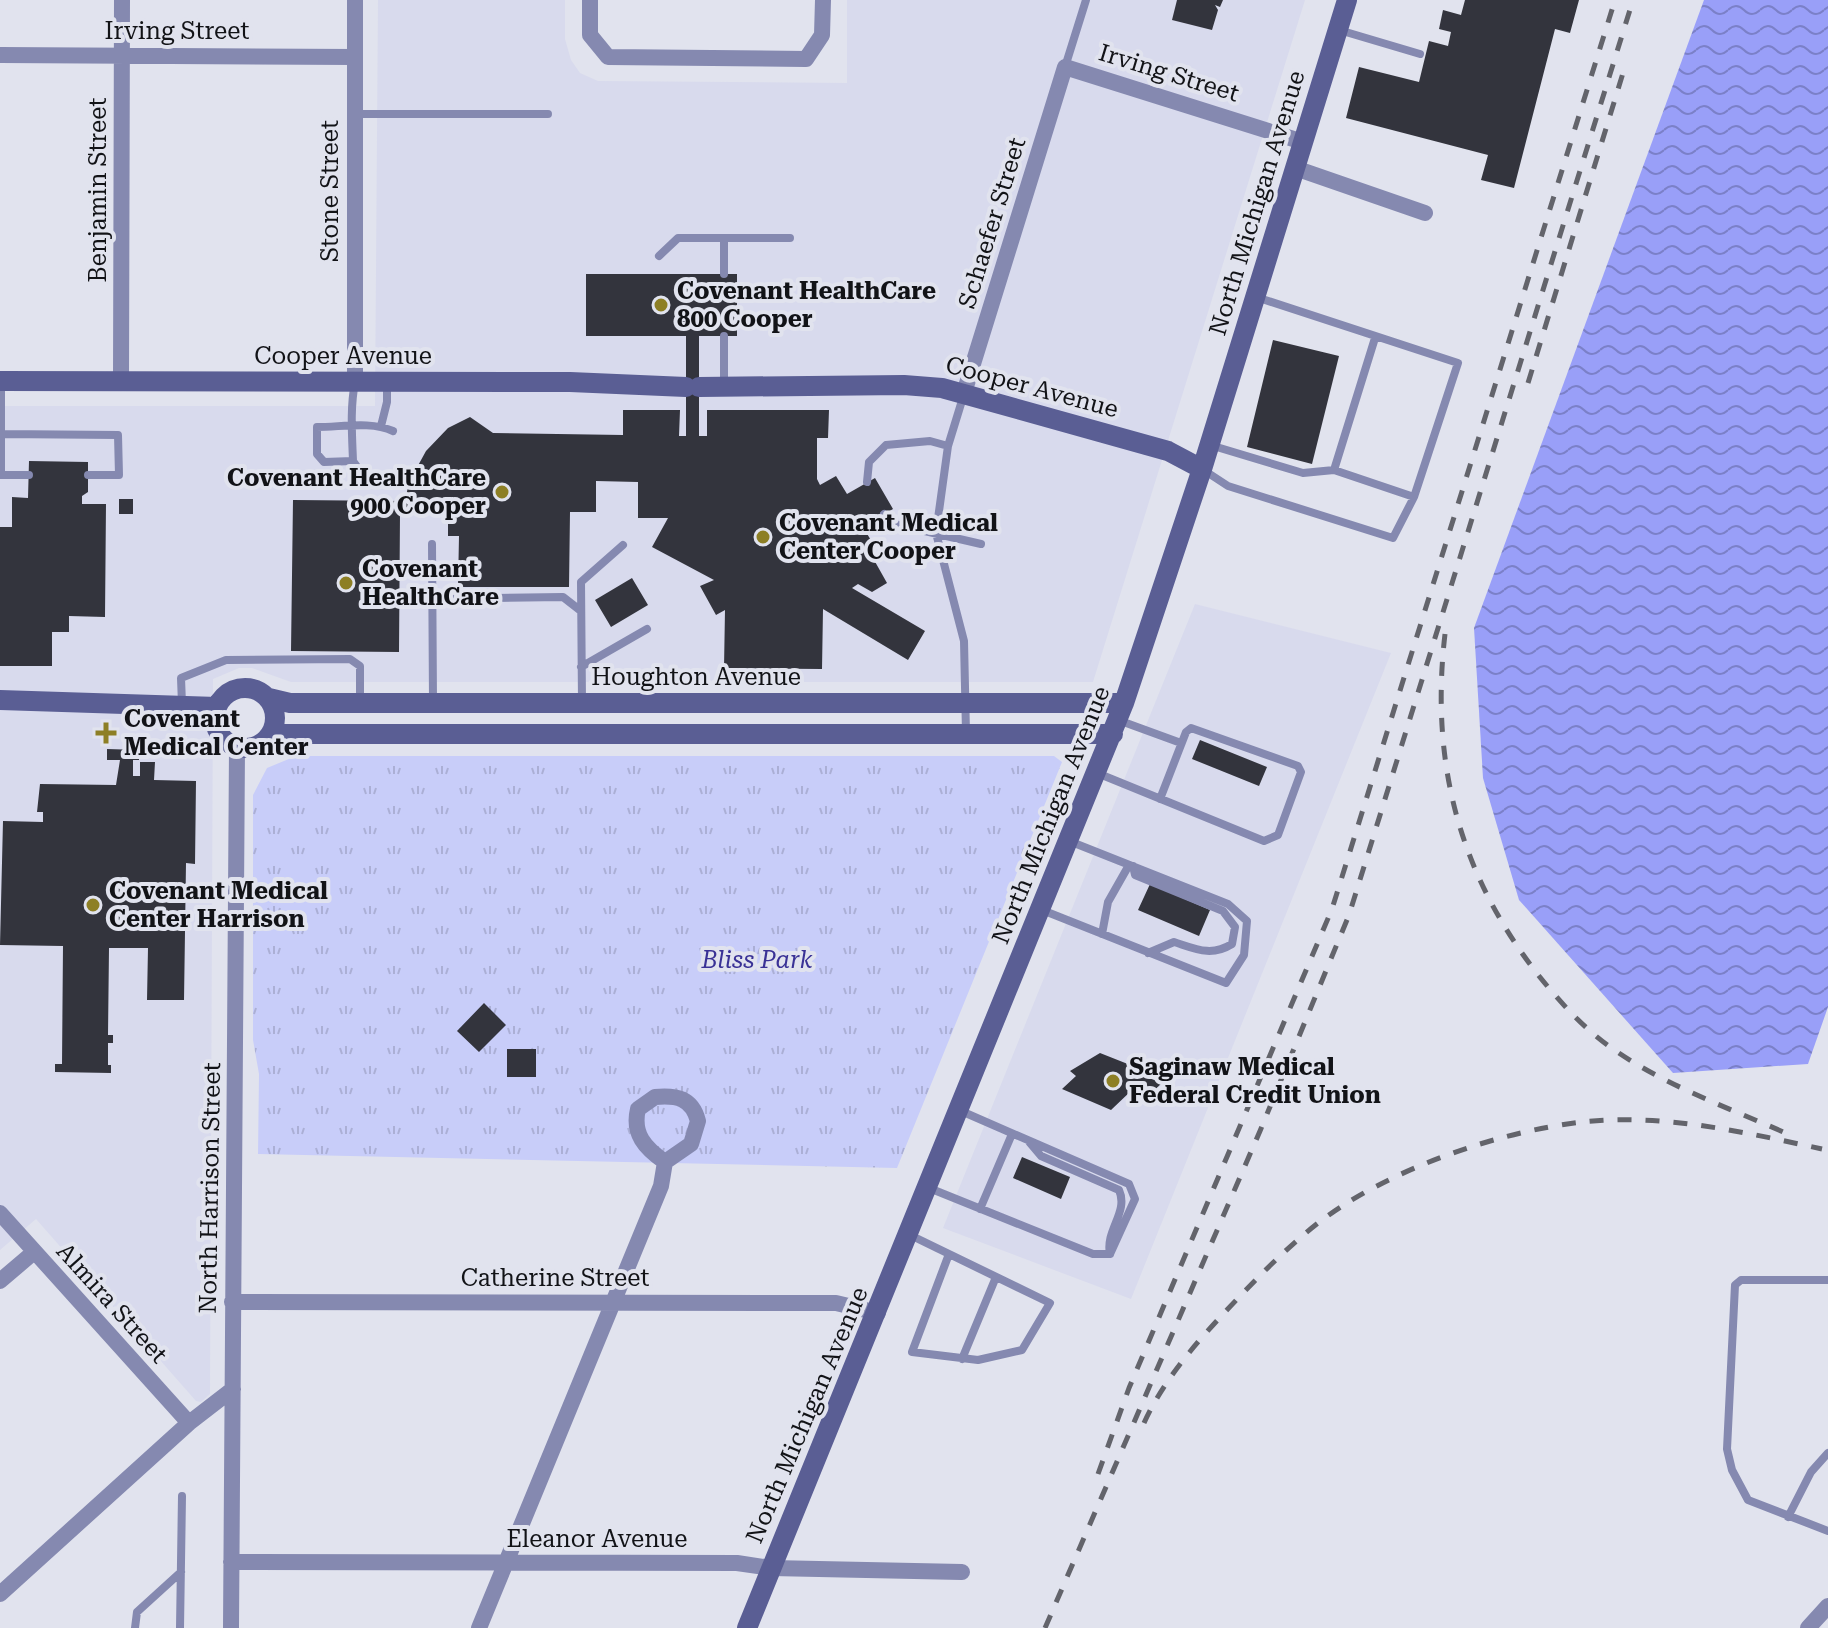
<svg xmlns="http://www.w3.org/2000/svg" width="1828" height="1628" font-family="'Roboto Serif',serif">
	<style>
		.built { fill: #d8daed }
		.park { fill: url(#park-tufts) }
		.water { fill: url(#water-waves) }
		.building { fill: #33343d }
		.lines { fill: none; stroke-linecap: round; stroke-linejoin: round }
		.lane { stroke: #8589b0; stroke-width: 8 }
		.street { stroke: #8589b0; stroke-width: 16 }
		.secondary { stroke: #5a5e94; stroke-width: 20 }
		.rail { stroke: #63646b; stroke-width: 5; stroke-dasharray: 14 14; stroke-linecap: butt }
		.poi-dot { fill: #8d7f25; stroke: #e1e3ee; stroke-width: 3 }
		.labels { text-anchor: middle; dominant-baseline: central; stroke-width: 8; stroke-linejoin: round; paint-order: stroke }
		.street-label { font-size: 24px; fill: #121317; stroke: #e1e3ee }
		.poi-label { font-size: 24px; font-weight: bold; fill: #121317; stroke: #e1e3ee; text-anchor: start }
		.park-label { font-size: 24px; font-style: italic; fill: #3a3296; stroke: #e1e3ee }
	</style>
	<defs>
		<pattern id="park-tufts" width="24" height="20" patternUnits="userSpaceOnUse" patternTransform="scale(2)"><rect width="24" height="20" fill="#c8cdf9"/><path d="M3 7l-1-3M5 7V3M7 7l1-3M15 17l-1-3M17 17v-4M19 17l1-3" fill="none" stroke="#abafd5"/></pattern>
		<pattern id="water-waves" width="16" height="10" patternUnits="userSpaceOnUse" patternTransform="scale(2)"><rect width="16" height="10" fill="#999ff8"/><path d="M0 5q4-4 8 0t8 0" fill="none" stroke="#7b80c8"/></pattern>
	</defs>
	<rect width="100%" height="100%" fill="#e1e3ee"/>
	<path class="built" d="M 378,0 L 565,0 L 565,39 L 571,60 L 580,73 L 598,81 L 847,83 L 847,0 L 1305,0 L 1093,682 L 291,682 L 252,668 L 239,668 L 213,679 L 210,1394 L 201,1402 L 196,1401 L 36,1219 L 0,1250 L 0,406 L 375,406 Z
		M 1195,604 L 1391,653 L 1131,1299 L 943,1228 Z"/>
	<path class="park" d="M 296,756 L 1054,756 L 1062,762 L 897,1168 L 258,1154 L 259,1074 L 253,1040 L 253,795 L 267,768 Z"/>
	<path class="water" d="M 1704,0 L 1828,0 L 1828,1007 L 1808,1064 L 1673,1073 L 1519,900 L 1483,778 L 1474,628 Z"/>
	<path class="building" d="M 1177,0 L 1223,0 L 1220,7 L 1215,5 L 1218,10 L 1212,30 L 1172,20 Z
		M 1465,0 L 1579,0 L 1570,33 L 1555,29 L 1514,188 L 1481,180 L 1488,155 L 1346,118 L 1359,67 L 1419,82 L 1429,41 L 1448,46 L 1451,32 L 1439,29 L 1443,10 L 1461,15 Z
		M 586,274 L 737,274 L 737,336 L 699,336 L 699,436 L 707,436 L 707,410 L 829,410 L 828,438 L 817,438 L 817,479 L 820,485 L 836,476 L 847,494 L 875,478 L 893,509 L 863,527 L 875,547 L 869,551 L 887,583 L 872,592 L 858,584 L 852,588 L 925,631 L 908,660 L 823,609 L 822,669 L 724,668 L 725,610 L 716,615 L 700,586 L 714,580 L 652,547 L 668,518 L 638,518 L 638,482 L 596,481 L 596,512 L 570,512 L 569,587 L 458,587 L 459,536 L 448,536 L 448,514 L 400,513 L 399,652 L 291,651 L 293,500 L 405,501 L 409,482 L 426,451 L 448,428 L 470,417 L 493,433 L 623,435 L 623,410 L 680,410 L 679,436 L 686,436 L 686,336 L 586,336 Z
		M 1273,340 L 1339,356 L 1312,464 L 1247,447 Z
		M 29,461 L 88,462 L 88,492 L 82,496 L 82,504 L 106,504 L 105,617 L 69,616 L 69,632 L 52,632 L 52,666 L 0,666 L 0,527 L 12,527 L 12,497 L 28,498 Z
		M 119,499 L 133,499 L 133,514 L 119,514 Z
		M 632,578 L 648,605 L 611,627 L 595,600 Z
		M 1200,740 L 1267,767 L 1259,786 L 1192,759 Z
		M 107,749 L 139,750 L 139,760 L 133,760 L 133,776 L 140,776 L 140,762 L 155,762 L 154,780 L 196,781 L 195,864 L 186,863 L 184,1000 L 147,1000 L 148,948 L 109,948 L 108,1035 L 113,1035 L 113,1043 L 108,1043 L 108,1065 L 111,1065 L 111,1073 L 55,1072 L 55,1064 L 62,1064 L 63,946 L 0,945 L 3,821 L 43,822 L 43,812 L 37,812 L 40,784 L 116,785 L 120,760 L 107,760 Z
		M 1150,884 L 1210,910 L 1199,936 L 1138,910 Z
		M 484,1003 L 506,1025 L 479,1052 L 457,1031 Z
		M 507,1049 L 536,1049 L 536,1077 L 507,1077 Z
		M 1100,1053 L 1153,1074 L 1149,1078 L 1162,1083 L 1147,1097 L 1132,1090 L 1111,1110 L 1062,1089 L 1076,1076 L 1070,1071 Z
		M 1022,1157 L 1070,1177 L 1061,1199 L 1013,1178 Z"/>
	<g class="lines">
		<path class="lane" d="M 1339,30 L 1420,54
			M 1065,67 L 1086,0
			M 354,114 L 548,114
			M 659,256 L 678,238 L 724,238
			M 724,274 L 724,238 L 790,238
			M 355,382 C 350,408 352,434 353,461 L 324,462 L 317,454 L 317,427 C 342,427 371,421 393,431
			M 724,387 L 724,336
			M 964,394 L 948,446 L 936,533 L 964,641 L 966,733
			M 381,426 L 387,402 L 387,384
			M 0,434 L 118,435 L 119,475 L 88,475
			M 1210,445 L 1303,473 L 1334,470 L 1414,497 L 1458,363 L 1256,297
			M 353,461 L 363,475 L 389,477 L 400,474
			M 1202,469 L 1228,486 L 1393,538 L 1414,497
			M 1334,470 L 1375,338
			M 0,475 L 29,475
			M 1,475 L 1,382
			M 867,482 L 869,462 L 886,445 L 930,441 L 948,446
			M 884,514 L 890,523 L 981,544
			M 432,544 L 433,702
			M 432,599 L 563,597 L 581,611
			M 581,667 L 647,629
			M 582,702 L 581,582 L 623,545
			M 182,704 L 181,678 L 226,660 L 350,659 L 360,666 L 360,702
			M 1118,720 L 1181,743
			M 1097,773 L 1264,841 L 1278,835 L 1301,772 L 1298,766 L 1191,728 L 1186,732 L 1160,799
			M 1133,866 L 1135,875 L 1223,911 L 1235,927 L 1232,944 C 1211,957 1196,949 1174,942 L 1148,953
			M 1042,910 L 1226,983 L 1244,955 L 1247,921 L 1228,904 L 1069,841
			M 1102,934 L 1108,902 L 1129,865
			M 1030,1143 L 1041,1156 L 1119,1190 C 1129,1212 1105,1230 1110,1254
			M 929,1188 L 1093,1254 L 1110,1254 L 1135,1199 L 1129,1184 L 961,1111
			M 980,1209 L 1012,1134
			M 910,1235 L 1050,1303 L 1022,1350 L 978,1360 L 912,1352 L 949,1254
			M 1828,1280 L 1741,1280 L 1735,1285 L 1727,1449 L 1732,1470 L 1748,1500 L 1828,1531
			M 962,1359 L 996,1277
			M 1788,1517 L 1811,1472 L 1828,1453
			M 135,1628 L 137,1612 L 181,1572
			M 180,1628 L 182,1496"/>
		<path class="street" d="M 590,0 L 590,35 L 608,57 L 806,59 L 822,35 L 823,0
			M 0,55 L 354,57
			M 1295,168 L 1425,213
			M 121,381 L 122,0
			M 355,382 L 355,0
			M 964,393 L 1065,67 L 1303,142
			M 655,1097 C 677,1095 692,1098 698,1121 L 691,1144 L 665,1162 C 645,1148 632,1134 638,1109 Z
			M 0,1213 L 189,1423
			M 0,1281 L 34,1252
			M 232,1302 L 836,1303 L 878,1313
			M 231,1562 L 737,1563 L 771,1568 L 962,1572
			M 0,1594 L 189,1423 L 233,1389
			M 231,1628 L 237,748
			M 479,1628 L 661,1186 L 665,1162
			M 1808,1628 L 1828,1606"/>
		<path class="secondary" d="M 0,381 L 570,382 L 686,387
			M 699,387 L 904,385 L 942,388 L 1168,451 L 1202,469
			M215 718a30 30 0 1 1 60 0a30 30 0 1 1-60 0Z
			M 269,698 L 290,703 L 1124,703
			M 0,700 L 217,707
			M 271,734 L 1113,734
			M 747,1628 L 1124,703 L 1202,469 L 1347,0"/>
		<path class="rail" d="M 1528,383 L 1623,73
			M 1445,634 C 1430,762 1459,874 1539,976 C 1560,1002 1585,1030 1613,1049 C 1666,1086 1729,1108 1788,1134
			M 1144,1423 C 1163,1381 1195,1344 1226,1311 C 1255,1280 1285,1249 1318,1223 C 1387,1170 1496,1132 1582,1122 C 1663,1113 1743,1132 1822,1149
			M 1098,1474 L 1129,1388 L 1332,909 L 1615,0
			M 1045,1628 L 1260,1131 L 1349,915 L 1633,0"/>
	</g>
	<g class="poi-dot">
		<circle cx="661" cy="305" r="8"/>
		<circle cx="502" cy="492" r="8"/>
		<circle cx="763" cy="537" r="8"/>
		<circle cx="346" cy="583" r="8"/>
		<path d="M102 721h8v8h8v8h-8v8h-8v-8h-8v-8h8z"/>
		<circle cx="93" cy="905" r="8"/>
		<circle cx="1113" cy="1081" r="8"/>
	</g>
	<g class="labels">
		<g class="street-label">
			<text x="177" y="31">Irving Street</text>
			<text transform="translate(1169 73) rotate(17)">Irving Street</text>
			<text transform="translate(98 190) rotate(-90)">Benjamin Street</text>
			<text transform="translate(330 191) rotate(-90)">Stone Street</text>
			<text transform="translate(1257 203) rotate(-73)">North Michigan Avenue</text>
			<text transform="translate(992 223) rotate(-73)">Schaefer Street</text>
			<text x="343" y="356">Cooper Avenue</text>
			<text transform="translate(1032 387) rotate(15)">Cooper Avenue</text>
			<text x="696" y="677">Houghton Avenue</text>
			<text transform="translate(1051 815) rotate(-68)">North Michigan Avenue</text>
			<text transform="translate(210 1188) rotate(-89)">North Harrison Street</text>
			<text x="555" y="1278">Catherine Street</text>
			<text transform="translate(112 1303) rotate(48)">Almira Street</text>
			<text transform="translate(807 1415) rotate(-67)">North Michigan Avenue</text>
			<text x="597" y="1539">Eleanor Avenue</text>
		</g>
		<g class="poi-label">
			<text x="677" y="291">Covenant HealthCare<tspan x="677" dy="28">800 Cooper</tspan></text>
			<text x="486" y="478" text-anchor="end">Covenant HealthCare<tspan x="486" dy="28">900 Cooper</tspan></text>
			<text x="779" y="523">Covenant Medical<tspan x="779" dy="28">Center Cooper</tspan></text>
			<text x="362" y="569">Covenant<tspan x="362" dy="28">HealthCare</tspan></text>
			<text x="124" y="719">Covenant<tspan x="124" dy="28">Medical Center</tspan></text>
			<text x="109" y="891">Covenant Medical<tspan x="109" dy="28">Center Harrison</tspan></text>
			<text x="1129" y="1067">Saginaw Medical<tspan x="1129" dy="28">Federal Credit Union</tspan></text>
		</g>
		<g class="park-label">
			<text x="757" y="960">Bliss Park</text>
		</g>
	</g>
</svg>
